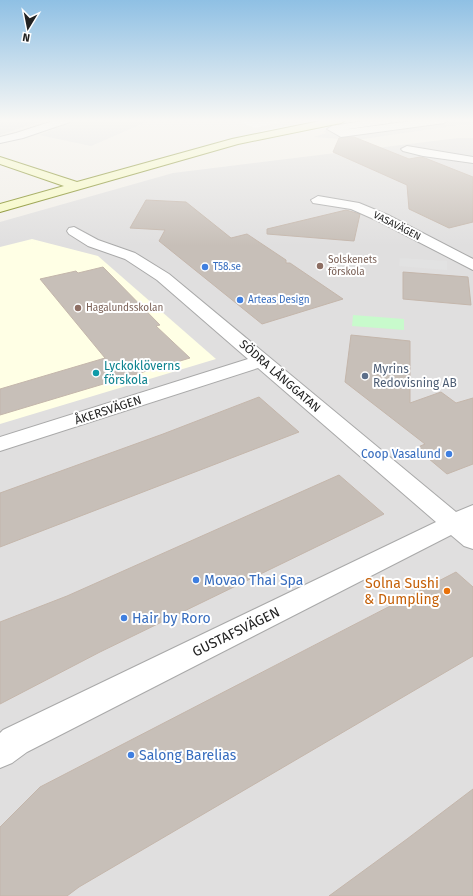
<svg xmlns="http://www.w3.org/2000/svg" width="473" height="896" font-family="'Fira Sans',sans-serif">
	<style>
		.residential { fill: #e0dfdf }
		.education { fill: #ffffe5 }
		.park { fill: #c8facc }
		.parking { fill: #e2e2e2 }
		.pier { fill: #fff }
		.building { fill: #c7bfb8; stroke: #c4b6ab }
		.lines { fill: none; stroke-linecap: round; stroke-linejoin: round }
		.street-casing { stroke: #a9a9a9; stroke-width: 2 }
		.secondary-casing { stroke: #707d05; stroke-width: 2 }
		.street { fill: #fff; fill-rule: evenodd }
		.secondary { fill: #f7fabf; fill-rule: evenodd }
		.education-dot { fill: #8d6e63; stroke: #fff; stroke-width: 1.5 }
		.shop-dot { fill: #3f7fe0; stroke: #fff; stroke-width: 1.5 }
		.culture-dot { fill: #0f9aa8; stroke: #fff; stroke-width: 1.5 }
		.service-dot { fill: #5c6f8a; stroke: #fff; stroke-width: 1.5 }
		.food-dot { fill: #e8710a; stroke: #fff; stroke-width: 1.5 }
		.labels { text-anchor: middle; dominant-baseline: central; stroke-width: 4; stroke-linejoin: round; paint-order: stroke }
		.far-street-label { font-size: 10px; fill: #222; stroke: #fff }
		.far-education-label { font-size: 10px; fill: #785e54; stroke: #fff; text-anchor: start }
		.far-shop-label { font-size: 10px; fill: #366cbe; stroke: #fff; text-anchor: start }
		.culture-label { font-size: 12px; fill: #0d838f; stroke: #fff; text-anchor: start }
		.service-label { font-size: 12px; fill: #4e5e75; stroke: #fff; text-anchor: start }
		.street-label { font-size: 12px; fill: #222; stroke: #fff }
		.shop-label { font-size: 12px; fill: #366cbe; stroke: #fff; text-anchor: end }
		.near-shop-label { font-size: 14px; fill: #366cbe; stroke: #fff; text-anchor: start }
		.near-food-label { font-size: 14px; fill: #c56008; stroke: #fff; text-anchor: end }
		.near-street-label { font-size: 14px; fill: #222; stroke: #fff }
	</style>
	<rect width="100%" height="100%" fill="#f2efe9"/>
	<path class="residential" d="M 0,120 L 44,120 L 0,135 Z
		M 458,138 L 473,138 L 473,896 L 0,896 L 0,222 L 173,173 Z"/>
	<path class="education" d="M 32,239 L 98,256 L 216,359 L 0,424 L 0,247 Z"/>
	<path class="park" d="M 353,315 L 404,319 L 404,330 L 352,326 Z"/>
	<path class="parking" d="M 77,120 L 128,120 L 144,123 L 91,146 L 39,135 Z
		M 403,120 L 473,120 L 473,123 L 356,140 L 314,137 L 326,133 L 323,131 Z
		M 400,258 L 447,261 L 447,270 L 399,266 Z"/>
	<path class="pier" d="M 236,120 L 290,120 L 255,128 Z
		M 318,120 L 368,120 L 272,138 L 260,131 Z"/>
	<path class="building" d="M 354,137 L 409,159 L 420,157 L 425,158 L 473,177 L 473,222 L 449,228 L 409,209 L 407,185 L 333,152 L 339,138 Z
		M 146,200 L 186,202 L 231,238 L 247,234 L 286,260 L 286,263 L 290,263 L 343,299 L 262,324 L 159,241 L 165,230 L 130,228 Z
		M 346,210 L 360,214 L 354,241 L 267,234 L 267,229 Z
		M 103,267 L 160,325 L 156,326 L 190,358 L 0,415 L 0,389 L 105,358 L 40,279 L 76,271 L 78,273 Z
		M 403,272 L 468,277 L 471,305 L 403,299 Z
		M 351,335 L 410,341 L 410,403 L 441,392 L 456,403 L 473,398 L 473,464 L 447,474 L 416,448 L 425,444 L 345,382 Z
		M 259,397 L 299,432 L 0,547 L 0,493 L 163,434 Z
		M 339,475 L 384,514 L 100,652 L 0,704 L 0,622 L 67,596 Z
		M 456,572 L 473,587 L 473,656 L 79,887 L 67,896 L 0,896 L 0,827 L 40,787 Z
		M 473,789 L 473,896 L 329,896 L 407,839 Z"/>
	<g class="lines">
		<g class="street-casing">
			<path id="street" d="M 56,120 L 71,120 L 70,122 L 23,138 L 0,143 L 0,137 L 16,133 Z
				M 369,120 L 394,120 L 389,123 L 342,130 L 421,120 L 449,120 L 444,123 L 341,137 L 327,129 L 332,126 Z
				M 407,146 L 473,157 L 473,163 L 423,156 L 403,151 L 401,149 Z
				M 318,196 L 359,203 L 388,215 L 473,259 L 473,270 L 378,221 L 351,209 L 313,203 L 311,200 Z
				M 74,227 L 98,240 L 135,253 L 169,274 L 456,512 L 473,505 L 473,549 L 464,546 L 451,535 L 27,752 L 12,763 L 0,768 L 0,733 L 3,730 L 436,522 L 258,368 L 0,451 L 0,437 L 248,359 L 157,280 L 125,259 L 88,246 L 69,234 L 67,231 L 69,228 Z"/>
		</g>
		<g class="secondary-casing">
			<path id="secondary" d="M 325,120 L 346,120 L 341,123 L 238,144 L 0,212 L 0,204 L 64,186 L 0,164 L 0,157 L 77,182 L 232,139 Z"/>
		</g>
		<use href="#street" class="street"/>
		<use href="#secondary" class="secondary"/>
	</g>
	<linearGradient id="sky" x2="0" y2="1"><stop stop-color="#8fc0e4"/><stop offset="0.49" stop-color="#f9f8f5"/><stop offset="1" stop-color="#f9f8f5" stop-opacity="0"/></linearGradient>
	<rect width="473" height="246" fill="url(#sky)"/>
	<g class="education-dot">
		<circle cx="320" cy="266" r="4"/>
		<circle cx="78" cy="308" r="4"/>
	</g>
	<g class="shop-dot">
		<circle cx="205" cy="267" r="4"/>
		<circle cx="240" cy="300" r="4"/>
		<circle cx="449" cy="454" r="4"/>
		<circle cx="196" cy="580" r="4"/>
		<circle cx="124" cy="618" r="4"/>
		<circle cx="131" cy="755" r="4"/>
	</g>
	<circle class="culture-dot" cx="96" cy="373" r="4"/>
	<circle class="service-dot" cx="365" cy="376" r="4"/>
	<circle class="food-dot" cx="447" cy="591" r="4"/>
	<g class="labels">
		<g class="far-street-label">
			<text transform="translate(397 226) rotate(27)">VASAVÄGEN</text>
		</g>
		<g class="far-education-label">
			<text x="328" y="260">Solskenets<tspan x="328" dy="12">förskola</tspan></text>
			<text x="86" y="308">Hagalundsskolan</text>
		</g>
		<g class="far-shop-label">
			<text x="213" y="267">T58.se</text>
			<text x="248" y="300">Arteas Design</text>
		</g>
		<g class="culture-label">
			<text x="104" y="366">Lyckoklöverns<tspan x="104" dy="14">förskola</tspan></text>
		</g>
		<g class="service-label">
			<text x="373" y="369">Myrins<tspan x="373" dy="14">Redovisning AB</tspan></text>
		</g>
		<g class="street-label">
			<text transform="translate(280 376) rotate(41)">SÖDRA LÅNGGATAN</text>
			<text transform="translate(108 410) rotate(-18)">ÅKERSVÄGEN</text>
		</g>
		<g class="shop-label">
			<text x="441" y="454">Coop Vasalund</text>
		</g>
		<g class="near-shop-label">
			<text x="204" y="580">Movao Thai Spa</text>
			<text x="132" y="618">Hair by Roro</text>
			<text x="139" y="755">Salong Barelias</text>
		</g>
		<g class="near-food-label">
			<text x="439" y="583">Solna Sushi<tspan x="439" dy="16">&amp; Dumpling</tspan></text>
		</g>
		<g class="near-street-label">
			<text transform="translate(236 632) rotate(-26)">GUSTAFSVÄGEN</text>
		</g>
	</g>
	<g transform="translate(28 28) rotate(190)" stroke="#ffffff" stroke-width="3" paint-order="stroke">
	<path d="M0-3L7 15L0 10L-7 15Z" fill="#222222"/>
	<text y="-6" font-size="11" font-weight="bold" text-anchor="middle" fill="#222222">N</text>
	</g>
</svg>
